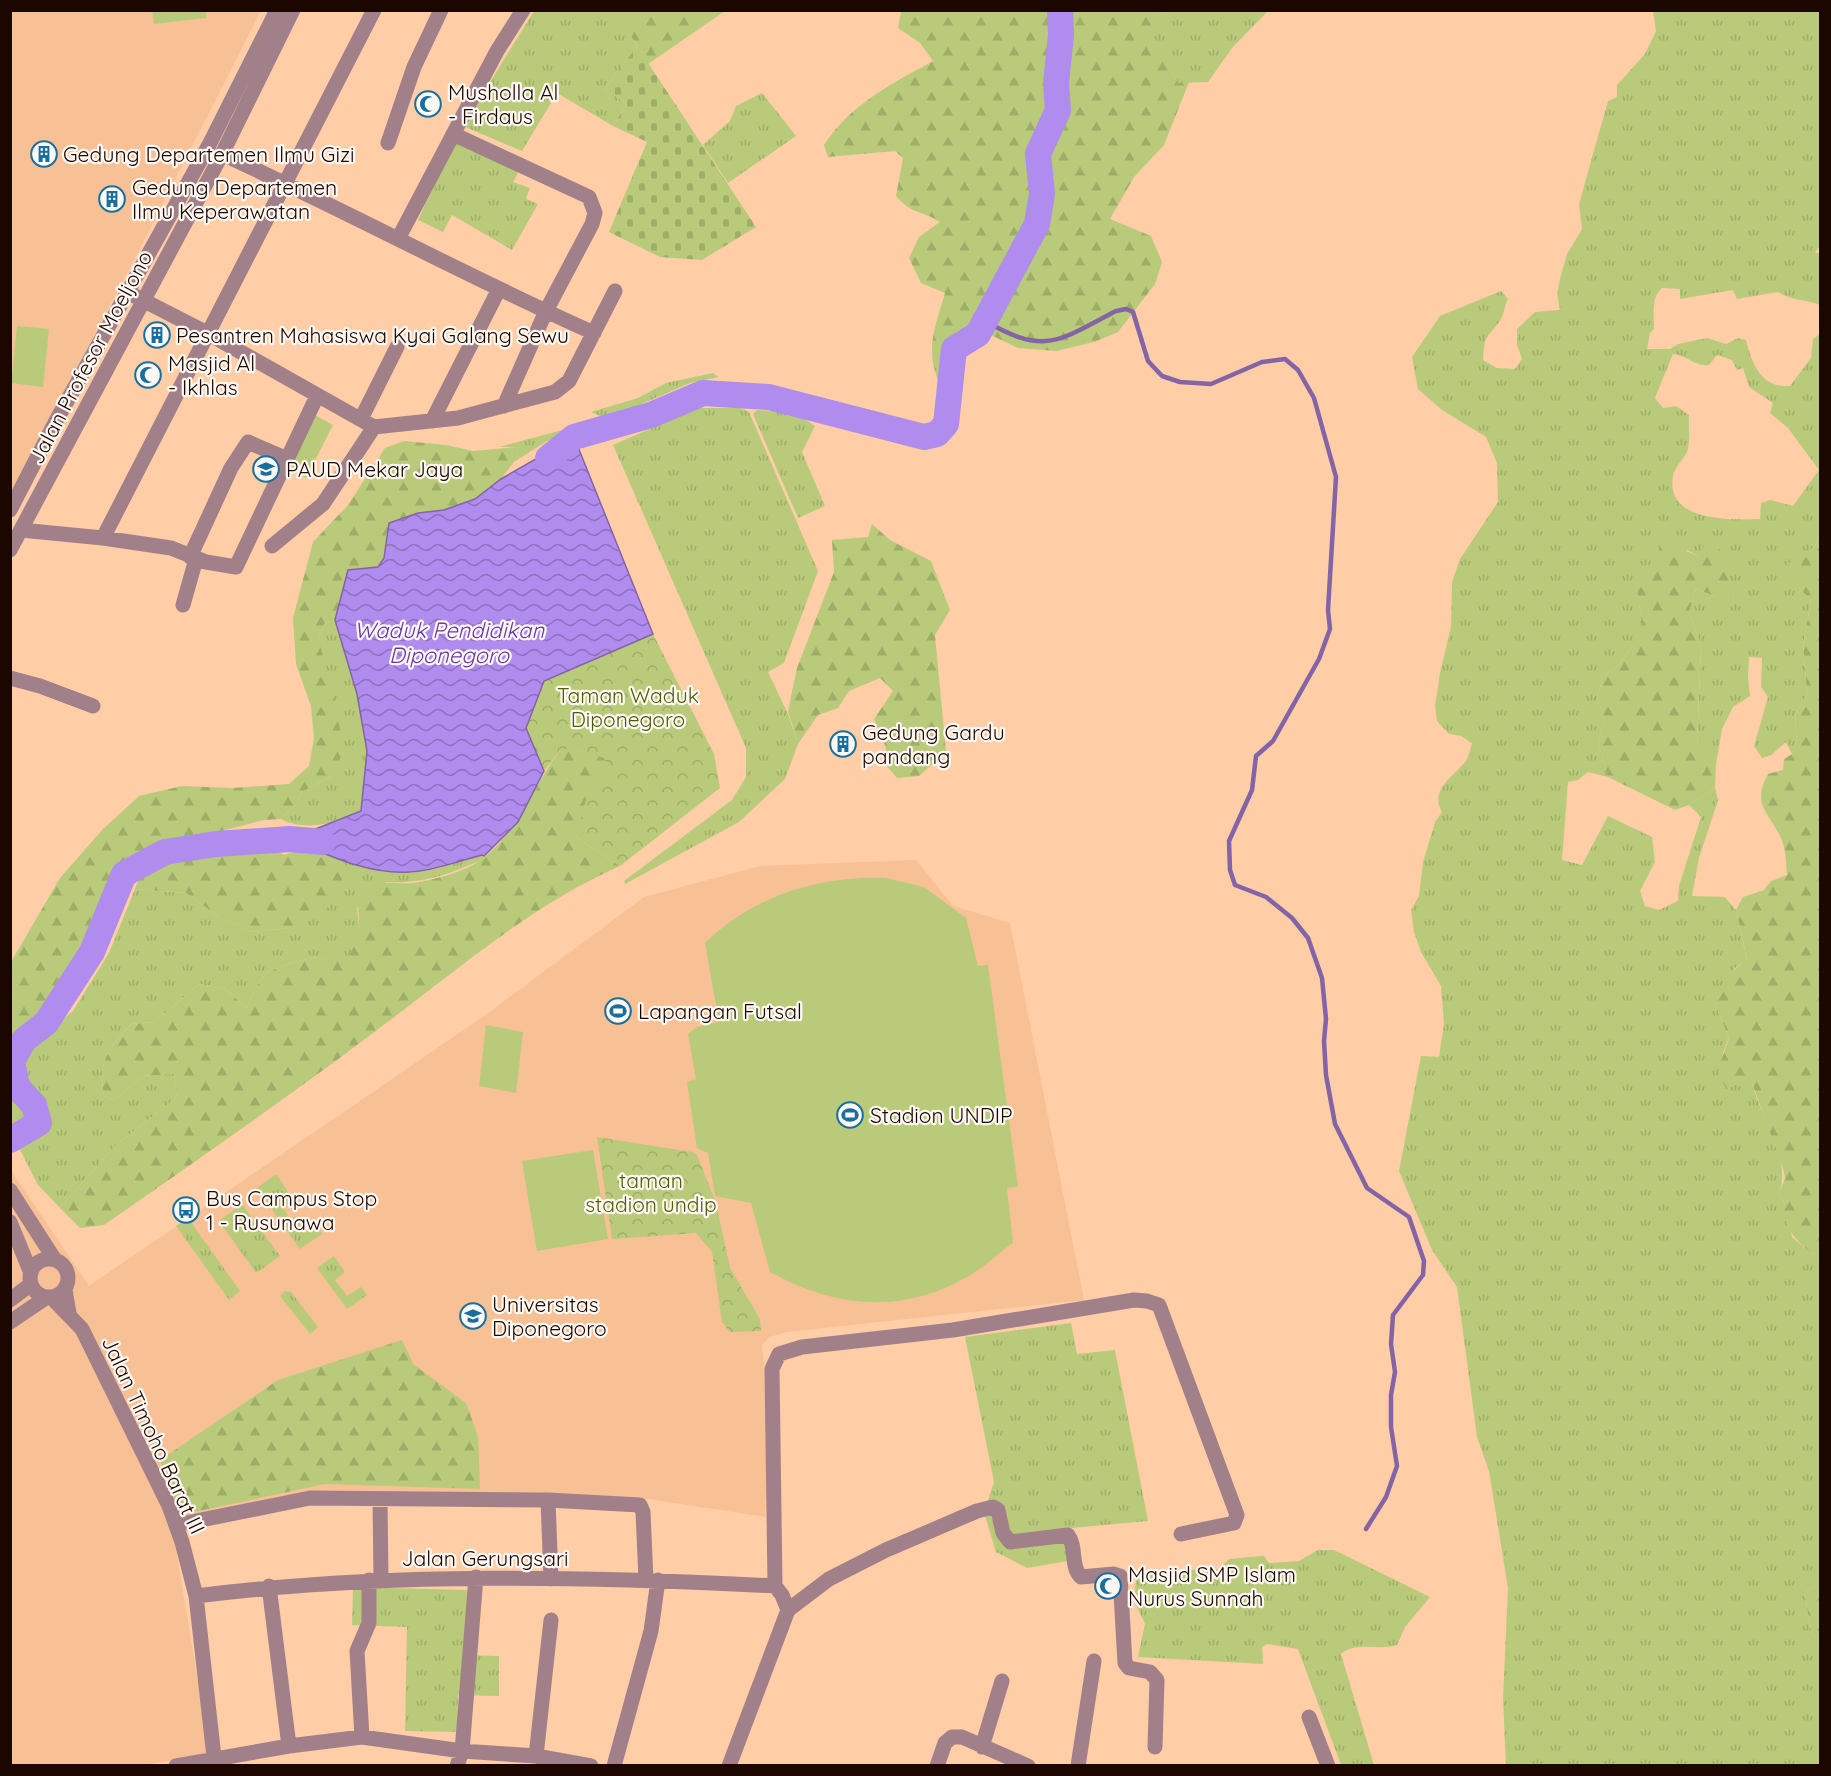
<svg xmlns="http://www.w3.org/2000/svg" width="1831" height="1776" font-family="Quicksand,sans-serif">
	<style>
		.built { fill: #f7c095 }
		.grass { fill: url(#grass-tufts); fill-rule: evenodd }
		.forest { fill: url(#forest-firs) }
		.cemetery { fill: url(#cemetery-stones) }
		.park { fill: url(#park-crowns) }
		.pitch { fill: #b9cb7a }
		.water { fill: url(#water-waves); stroke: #8364a6; stroke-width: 1.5 }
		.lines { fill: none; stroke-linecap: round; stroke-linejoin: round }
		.stream { stroke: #8364a6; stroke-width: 4.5 }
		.river { stroke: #af8ced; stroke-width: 26 }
		.minor { stroke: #a1808a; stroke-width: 15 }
		.tertiary { stroke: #a1808a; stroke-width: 15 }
		.labels { text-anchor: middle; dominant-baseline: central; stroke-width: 4.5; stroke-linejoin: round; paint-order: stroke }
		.poi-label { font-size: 21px; fill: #1b0600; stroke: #fef8f3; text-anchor: start }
		.street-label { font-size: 21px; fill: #1b0600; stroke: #fef8f3 }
		.park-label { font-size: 21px; fill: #505e09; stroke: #fef8f3 }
		.water-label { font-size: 22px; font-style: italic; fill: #6838a8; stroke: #fef8f3 }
	</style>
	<defs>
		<pattern id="grass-tufts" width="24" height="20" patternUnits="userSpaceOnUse" patternTransform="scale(1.5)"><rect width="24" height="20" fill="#b9cb7a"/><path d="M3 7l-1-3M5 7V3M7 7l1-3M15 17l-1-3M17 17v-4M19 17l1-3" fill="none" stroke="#9ead68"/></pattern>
		<pattern id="forest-firs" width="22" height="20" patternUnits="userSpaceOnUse" patternTransform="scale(1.5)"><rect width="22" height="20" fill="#b9cb7a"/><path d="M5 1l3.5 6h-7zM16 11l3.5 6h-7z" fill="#9ead68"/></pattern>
		<pattern id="cemetery-stones" width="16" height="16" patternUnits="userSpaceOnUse" patternTransform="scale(1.5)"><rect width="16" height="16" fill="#b9cb7a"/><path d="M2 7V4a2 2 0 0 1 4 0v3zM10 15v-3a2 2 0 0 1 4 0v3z" fill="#9ead68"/></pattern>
		<pattern id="park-crowns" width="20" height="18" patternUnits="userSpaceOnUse" patternTransform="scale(1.5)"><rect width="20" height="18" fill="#b9cb7a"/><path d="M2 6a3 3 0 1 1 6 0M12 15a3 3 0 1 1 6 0" fill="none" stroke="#9ead68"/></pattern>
		<pattern id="water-waves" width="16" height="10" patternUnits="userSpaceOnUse" patternTransform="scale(1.5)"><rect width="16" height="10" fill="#af8ced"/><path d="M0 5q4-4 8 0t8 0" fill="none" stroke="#8e70be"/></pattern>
	</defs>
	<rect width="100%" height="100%" fill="#ffcda6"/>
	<path class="built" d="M 11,11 L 261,11 L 131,266 L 11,491 Z
		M 916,860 L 953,906 L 1010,923 L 1084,1300 L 787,1332 L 769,1337 L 762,1345 L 769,1415 L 765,1517 L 642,1498 L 389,1492 L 211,1513 L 174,1537 L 209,1749 L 205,1754 L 146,1765 L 11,1765 L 10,1169 L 89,1286 L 487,1014 L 644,897 L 760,866 Z"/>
	<path class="grass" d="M 534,11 L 617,11 L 637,46 L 605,89 L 627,104 L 613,126 L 557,93 L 522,151 L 463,126 Z
		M 1161,11 L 1268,11 L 1232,48 L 1208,82 L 1178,83 L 1150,40 Z
		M 1653,11 L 1820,11 L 1820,245 L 1815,253 L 1820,253 L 1820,305 C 1804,299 1793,301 1778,292 L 1737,299 L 1733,290 L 1680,299 L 1680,289 L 1662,288 C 1651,297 1654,315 1654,329 L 1650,333 L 1647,349 L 1670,349 L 1678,344 L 1707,338 L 1726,344 L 1738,338 L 1746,340 C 1752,364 1761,388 1790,386 L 1811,358 L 1813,339 L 1820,334 L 1820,532 L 1799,588 L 1811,600 L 1803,645 L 1807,694 L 1795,715 L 1797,744 L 1792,754 L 1786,742 L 1771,755 L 1762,758 L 1754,746 L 1768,697 L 1761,687 L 1762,658 L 1749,657 L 1748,677 L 1750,696 L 1733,707 L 1722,729 L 1716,764 L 1697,746 L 1701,646 L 1689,613 L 1696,589 L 1717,597 L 1733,607 L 1734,592 L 1698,556 L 1687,550 L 1636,586 C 1640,603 1640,621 1647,638 L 1635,643 L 1619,665 L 1603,676 L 1597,698 L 1605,720 L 1598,742 L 1608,777 L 1588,772 L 1578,780 L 1568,782 L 1562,860 L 1582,865 L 1608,816 L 1652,837 L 1655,862 L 1640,891 L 1645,906 L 1659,910 L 1678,901 L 1679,886 L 1701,817 L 1689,805 L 1715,788 L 1718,800 L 1699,858 L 1692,896 L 1725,897 L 1736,910 L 1747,960 L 1735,968 L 1714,1001 L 1729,1038 L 1722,1055 L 1741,1083 L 1752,1083 C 1761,1119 1792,1157 1779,1194 L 1785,1204 L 1792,1237 L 1813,1255 L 1820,1251 L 1820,1582 L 1804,1593 L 1812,1634 L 1820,1641 L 1820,1765 L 1506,1765 L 1503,1699 L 1508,1588 L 1489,1471 L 1477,1437 L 1457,1287 L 1432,1250 L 1399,1171 L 1421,1056 L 1439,1057 L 1444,1024 L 1441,986 L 1421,952 L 1414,932 L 1411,910 L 1419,896 L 1423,862 L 1435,822 L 1442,812 C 1429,790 1454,776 1466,761 C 1469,756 1470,749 1472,743 L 1461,736 L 1449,734 L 1437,721 L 1435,706 L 1440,673 L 1451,627 L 1452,582 L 1460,559 L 1498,502 L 1497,463 L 1486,437 L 1442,410 L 1418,389 L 1412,357 L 1440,316 L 1501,291 L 1508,299 C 1504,306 1504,315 1500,321 C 1485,341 1485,333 1483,360 L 1497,368 L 1515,369 L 1522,359 L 1517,345 L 1517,329 L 1535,312 L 1560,310 L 1557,293 L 1561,275 L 1567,254 L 1582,229 L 1579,204 L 1608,101 L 1617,97 L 1617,85 L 1645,54 L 1656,31 ZM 1673,354 C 1687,355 1695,367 1709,365 L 1717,355 L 1732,360 L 1737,370 L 1743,368 L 1749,387 L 1773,403 L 1770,413 L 1788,428 L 1819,470 L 1793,506 L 1770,500 L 1761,503 L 1760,519 C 1730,520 1665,522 1673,476 C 1674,468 1683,460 1687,452 C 1691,441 1688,426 1689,415 L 1676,406 L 1663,408 L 1655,398 Z
		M 762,93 L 796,136 L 728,183 L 703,145 L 730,121 L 736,106 Z
		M 463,143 L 519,171 L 513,182 L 530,188 L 526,199 L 538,204 L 512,250 L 452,215 L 443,232 L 418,220 L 453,144 Z
		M 713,373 L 719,377 L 690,383 L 607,419 L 591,412 L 638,398 L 666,383 Z
		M 698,408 L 740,408 L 749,412 L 818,571 L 784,663 L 768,672 L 788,714 L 798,744 L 785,779 L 739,822 L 625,884 L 624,881 L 732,800 L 746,777 L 746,748 L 613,445 Z
		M 757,410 C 780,411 796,412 815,426 L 802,452 L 825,506 L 798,518 L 753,414 Z
		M 585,424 L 587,428 L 547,441 L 514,462 L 519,455 L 517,447 L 499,447 Z
		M 335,620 L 357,694 L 367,752 L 361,811 C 337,823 306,832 281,819 L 297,803 L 302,792 L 333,775 L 318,639 L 324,624 Z
		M 482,855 L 484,859 C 448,874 426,884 386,882 L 357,908 L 359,928 L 352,963 L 317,957 L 290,963 L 266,973 L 255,989 L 247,1008 L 224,988 L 199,984 L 155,1022 L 131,1024 C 108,1050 98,1060 104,1096 L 114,1100 L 143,1076 L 174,1073 L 178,1097 L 117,1144 L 60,1208 L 38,1185 L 18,1146 L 48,1127 L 39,1099 L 23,1081 L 27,1049 L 73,1011 L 109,953 L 135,889 L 186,893 L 215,914 L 251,932 L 288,928 L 347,874 L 339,860 L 384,872 L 411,873 Z
		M 276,1174 L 294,1200 L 283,1208 L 291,1220 L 295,1217 L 307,1233 L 317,1226 L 322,1234 L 300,1249 L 257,1188 Z
		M 242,1204 L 280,1256 L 256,1273 L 219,1221 Z
		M 188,1218 L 240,1291 L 229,1300 L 176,1226 Z
		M 334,1256 L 345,1272 L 335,1280 L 347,1296 L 361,1287 L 367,1295 L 347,1309 L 317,1268 Z
		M 285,1291 L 291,1292 L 318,1327 L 310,1334 L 280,1296 Z
		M 1071,1323 L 1077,1354 L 1115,1350 L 1148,1521 L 1071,1528 L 1074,1560 L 1027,1568 L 996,1552 L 984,1512 L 994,1482 L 965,1337 Z
		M 1318,1550 L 1334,1550 L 1430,1597 L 1405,1627 L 1397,1645 C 1378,1651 1356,1641 1341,1654 L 1374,1765 L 1341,1765 L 1298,1649 L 1267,1644 L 1262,1647 L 1263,1664 L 1138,1657 L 1145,1624 L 1137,1607 L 1135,1588 L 1138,1572 L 1219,1569 L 1229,1559 L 1260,1556 L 1264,1556 L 1269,1563 L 1299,1561 Z
		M 353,1587 L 468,1590 L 467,1655 L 499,1656 L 499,1696 L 458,1695 L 457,1732 L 405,1731 L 407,1627 L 352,1625 Z"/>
	<path class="forest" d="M 616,11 L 725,11 L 648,64 Z
		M 901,11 L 1161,11 L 1151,40 L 1178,83 L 1189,82 L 1164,145 L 1134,177 L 1110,219 L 1151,236 L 1162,262 L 1155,284 L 1118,332 L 1094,342 L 1056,351 L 1018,348 L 989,334 L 960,352 L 958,373 L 938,380 C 925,347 936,325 945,293 L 921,283 L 909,258 L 919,237 L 940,222 C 922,210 912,215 896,196 L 903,158 L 895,151 L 828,157 L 824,145 C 852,103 890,85 933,61 L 920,43 L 898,28 Z
		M 404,441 L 446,445 L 473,451 L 517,447 L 519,455 L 501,479 L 475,499 L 444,510 L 418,513 L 386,534 C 388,548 386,556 378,568 L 348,570 L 335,620 L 324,624 L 318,639 L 331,683 L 344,749 L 333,775 L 302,792 L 297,803 L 281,819 L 264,820 L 160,847 L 115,869 L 88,945 L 40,1014 L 20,1034 L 11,1051 L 11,962 L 60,878 L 103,829 L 139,796 L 182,786 L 232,788 L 289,784 L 309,766 L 314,738 L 311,706 L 296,664 L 293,618 L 313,542 L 348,505 L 385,448 Z
		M 872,524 L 890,540 L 931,561 L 950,610 L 935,635 L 946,752 L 919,776 L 897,778 L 884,763 L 886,748 L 874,719 L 893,691 L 880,678 L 849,691 L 838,708 L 818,715 L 798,744 L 788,711 L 797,668 L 834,572 L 832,540 L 868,537 Z
		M 1820,532 L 1820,1251 L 1813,1255 C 1798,1242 1780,1226 1785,1204 L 1779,1194 L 1785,1178 L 1783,1168 L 1752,1083 L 1741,1083 L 1726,1089 L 1718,1070 L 1729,1038 L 1714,1001 L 1725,978 L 1747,959 L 1736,910 L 1743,897 L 1764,890 L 1771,881 L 1787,875 C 1786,863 1786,849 1781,838 C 1769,812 1751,805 1768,774 L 1783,770 L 1784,759 L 1792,754 L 1797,744 L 1795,715 L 1807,694 L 1803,645 L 1811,600 L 1799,588 L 1788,564 L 1815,546 Z
		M 1664,542 L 1698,556 L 1706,543 L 1719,548 L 1734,592 L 1733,608 L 1717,597 L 1696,589 L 1689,613 L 1701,646 L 1697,745 L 1716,764 L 1715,788 L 1689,805 L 1675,810 L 1608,777 L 1598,742 L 1605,720 L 1597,698 L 1603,676 L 1619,665 L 1635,643 L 1646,638 C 1640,621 1640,603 1636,586 Z
		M 561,749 L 574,749 L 604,757 L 614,779 L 576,837 L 620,866 C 531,905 455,972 377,1030 C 287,1098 196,1161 104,1225 L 80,1228 L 60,1208 L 117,1144 L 178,1097 L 174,1074 L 143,1076 L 114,1100 L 104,1096 C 98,1060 108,1050 131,1024 L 155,1022 L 199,984 L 224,988 L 247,1008 L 255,989 L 266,973 L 290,963 L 317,957 L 352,962 L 350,954 L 359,928 L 358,897 C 378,876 388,885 412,883 C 431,881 467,871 481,860 C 518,832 533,786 561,749 Z
		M 309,847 L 339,860 L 348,874 L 342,891 L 328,907 L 288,928 L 251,932 L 215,914 L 186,893 L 135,889 C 138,878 145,871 156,865 C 173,855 253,842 272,848 C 276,850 281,853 284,855 Z
		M 11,1075 L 15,1097 L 30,1117 L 11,1131 Z
		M 402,1340 L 414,1365 L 466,1403 L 478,1436 L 480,1489 L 325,1484 L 180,1515 L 160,1460 L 278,1380 Z
		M 1820,1582 L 1820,1641 L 1812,1634 L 1804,1593 Z"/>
	<path class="cemetery" d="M 637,46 L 756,227 L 702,260 L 660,257 L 609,232 L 647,142 L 613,126 L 627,104 L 605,89 Z"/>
	<path class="park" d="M 653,634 L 714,754 L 720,788 L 620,866 L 576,837 L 590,785 L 614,779 L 604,758 L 574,749 L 561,749 L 544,771 L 526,728 L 544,681 Z
		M 597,1137 L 692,1152 L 697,1155 L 716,1203 L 730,1268 L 760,1319 L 761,1331 L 730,1332 L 722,1322 L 712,1252 L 696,1233 L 612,1239 Z"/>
	<path class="pitch" d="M 152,11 L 206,11 L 206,18 L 154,24 Z
		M 17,326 L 49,329 L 43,387 L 11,383 Z
		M 315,415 L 333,425 L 306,478 L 287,469 Z
		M 886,878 L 924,887 L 966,918 L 978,966 L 988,965 L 1018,1187 L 1007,1188 L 1013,1243 C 998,1253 985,1267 969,1276 C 901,1315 836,1308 770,1272 L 751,1203 L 715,1196 L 708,1153 L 697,1148 L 687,1082 L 696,1079 L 688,1034 L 697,1027 L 719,1022 L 705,943 C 754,895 819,876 886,878 Z
		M 486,1025 L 523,1032 L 516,1093 L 479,1086 Z
		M 593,1150 L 608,1239 L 537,1251 L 522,1161 Z"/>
	<path class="water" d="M 574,437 L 653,634 L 544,681 L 526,728 L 544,771 L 518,822 L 484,856 L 482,855 C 459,861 433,871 410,872 C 368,875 328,855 290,839 L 361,811 L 367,751 L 357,694 L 335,620 L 348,570 L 378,567 L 384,558 L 389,523 L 418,513 L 444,510 L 475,499 L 501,479 Z"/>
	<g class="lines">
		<path class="stream" d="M 985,321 C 1046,356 1058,341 1116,311 L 1126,309 L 1133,312 L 1148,361 L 1162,376 L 1180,382 L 1211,384 L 1262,362 L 1285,359 L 1298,370 L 1314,398 L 1336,477 L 1328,610 L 1330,629 L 1319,659 L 1273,741 L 1256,756 L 1252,790 L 1229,841 L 1230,870 L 1235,885 L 1266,897 L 1292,918 L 1308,938 L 1322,978 L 1326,1019 L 1324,1041 L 1326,1075 L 1335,1124 L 1367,1188 L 1409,1217 L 1424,1261 L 1423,1275 L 1393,1315 L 1391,1344 L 1395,1372 L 1391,1395 L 1391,1427 L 1397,1466 L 1386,1497 L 1366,1529"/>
		<path class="river" d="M 548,458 L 574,437 L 651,415 L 703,393 L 769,397 L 924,437 L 937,434 L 946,424 L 954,349 L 978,334 L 1037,224 L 1042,194 L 1038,154 L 1058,110 L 1056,83 L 1061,35 L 1060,10
			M 10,1140 L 39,1123 L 34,1105 L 17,1087 L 12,1061 L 24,1040 L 46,1023 L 92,952 L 124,874 L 165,852 L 216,844 L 290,839 L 323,842"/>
		<path class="minor" d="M 453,134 L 589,197 L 595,213 L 592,224 L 546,311 L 504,406
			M 388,143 L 414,67 L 441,10
			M 222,154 C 347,211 468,277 594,333
			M 399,237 L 497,51 L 523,10
			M 127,292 L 207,333 L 374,427 L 458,418 L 555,392 L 569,381 L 615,291
			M 361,419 L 397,347
			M 432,421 L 499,289
			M 21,530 L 103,538 L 374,10
			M 103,538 L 171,548 L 206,562 L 236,567 L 317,396
			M 272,546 L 323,504 L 374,427
			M 190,557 L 231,468 L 248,442 L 287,459
			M 183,605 L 196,559
			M 10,678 L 40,686 L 93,706
			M 65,1290 L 69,1313
			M 52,1298 L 82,1329 L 169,1506 L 182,1542 L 196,1596 L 215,1766
			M 380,1500 L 381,1579
			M 548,1500 L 640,1505 L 643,1512 L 646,1580
			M 176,1525 L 310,1498 L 548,1500 L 551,1579
			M 269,1586 L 289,1746
			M 196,1596 C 388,1572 581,1576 775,1586
			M 788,1610 L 782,1595 L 775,1586 L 772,1369 L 779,1354 L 802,1347 L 953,1330 L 1134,1300 L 1147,1301 L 1159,1305 L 1237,1515 L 1234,1523 L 1181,1534
			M 788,1610 L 829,1579 L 886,1550 L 977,1511 L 993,1507 L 998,1510 L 1003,1533 L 1010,1542 L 1068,1535 C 1077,1547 1070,1567 1081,1577 L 1114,1574 L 1120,1576 L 1125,1663 L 1129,1668 L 1150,1672 L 1157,1680 L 1155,1747
			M 1309,1717 L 1328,1766
			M 362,1737 L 357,1651 L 369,1623 L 369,1580
			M 982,1747 L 1002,1681
			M 536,1756 L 551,1620
			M 176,1766 L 289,1746 L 362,1737 L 462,1751 L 536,1756 L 591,1766
			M 457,1766 L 462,1751 L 476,1577
			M 614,1766 L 651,1631 L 658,1580
			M 729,1766 L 788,1610
			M 937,1766 L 945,1743 L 952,1737 L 962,1737 L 1028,1766
			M 1078,1766 L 1094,1661"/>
		<path class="tertiary" d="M 10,510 L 56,421 L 209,145 L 277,10
			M 10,550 L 222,154 L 293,10
			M 10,1190 L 55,1260
			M 10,1222 L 31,1273
			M30 1278a19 19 0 1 1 38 0a19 19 0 1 1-38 0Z
			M 10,1300 L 31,1284
			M 10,1322 L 47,1297"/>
	</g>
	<defs>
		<g id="mosque-ring" transform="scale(1.35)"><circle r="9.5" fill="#fef8f3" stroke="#186f9f" stroke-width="1.5"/><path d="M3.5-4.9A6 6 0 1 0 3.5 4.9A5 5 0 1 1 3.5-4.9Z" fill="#186f9f"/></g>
		<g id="building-ring" transform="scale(1.35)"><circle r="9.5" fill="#fef8f3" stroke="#186f9f" stroke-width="1.5"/><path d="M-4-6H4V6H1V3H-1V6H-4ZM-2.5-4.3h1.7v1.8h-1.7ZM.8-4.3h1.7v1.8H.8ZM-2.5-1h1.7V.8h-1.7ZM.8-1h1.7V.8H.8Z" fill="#186f9f"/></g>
		<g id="school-ring" transform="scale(1.35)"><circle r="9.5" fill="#fef8f3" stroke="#186f9f" stroke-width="1.5"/><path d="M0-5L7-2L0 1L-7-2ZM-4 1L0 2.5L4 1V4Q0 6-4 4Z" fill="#186f9f"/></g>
		<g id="stadium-ring" transform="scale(1.35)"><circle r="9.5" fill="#fef8f3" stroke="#186f9f" stroke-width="1.5"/><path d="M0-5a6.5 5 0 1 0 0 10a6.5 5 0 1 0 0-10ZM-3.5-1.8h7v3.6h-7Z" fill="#186f9f"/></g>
		<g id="bus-ring" transform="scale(1.35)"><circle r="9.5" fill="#fef8f3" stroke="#186f9f" stroke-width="1.5"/><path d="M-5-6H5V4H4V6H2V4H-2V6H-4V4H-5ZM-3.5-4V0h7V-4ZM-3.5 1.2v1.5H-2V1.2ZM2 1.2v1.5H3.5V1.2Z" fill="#186f9f"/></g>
		<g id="university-ring" transform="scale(1.35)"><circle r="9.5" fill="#fef8f3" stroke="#186f9f" stroke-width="1.5"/><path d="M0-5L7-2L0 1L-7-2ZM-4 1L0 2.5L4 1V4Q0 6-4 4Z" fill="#186f9f"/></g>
	</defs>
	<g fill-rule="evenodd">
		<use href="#mosque-ring" x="428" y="104"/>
		<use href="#building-ring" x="44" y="154"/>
		<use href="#building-ring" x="112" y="199"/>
		<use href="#building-ring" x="157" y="335"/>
		<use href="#mosque-ring" x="148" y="375"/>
		<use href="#school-ring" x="266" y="469"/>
		<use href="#building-ring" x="843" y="744"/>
		<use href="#stadium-ring" x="618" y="1011"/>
		<use href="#stadium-ring" x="850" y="1115"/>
		<use href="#bus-ring" x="186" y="1210"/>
		<use href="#university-ring" x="473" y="1316"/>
		<use href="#mosque-ring" x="1108" y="1586"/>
	</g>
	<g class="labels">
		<g class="poi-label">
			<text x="448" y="92">Musholla Al<tspan x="448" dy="24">- Firdaus</tspan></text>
			<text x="63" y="154">Gedung Departemen Ilmu Gizi</text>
			<text x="132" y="187">Gedung Departemen<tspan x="132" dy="24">Ilmu Keperawatan</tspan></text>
			<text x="176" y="335">Pesantren Mahasiswa Kyai Galang Sewu</text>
			<text x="168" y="363">Masjid Al<tspan x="168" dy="24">- Ikhlas</tspan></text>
			<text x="286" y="469">PAUD Mekar Jaya</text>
			<text x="862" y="732">Gedung Gardu<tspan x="862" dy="24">pandang</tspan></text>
			<text x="638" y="1011">Lapangan Futsal</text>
			<text x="870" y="1115">Stadion UNDIP</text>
			<text x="206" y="1198">Bus Campus Stop<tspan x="206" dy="24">1 - Rusunawa</tspan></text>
			<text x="492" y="1304">Universitas<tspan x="492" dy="24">Diponegoro</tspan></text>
			<text x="1128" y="1574">Masjid SMP Islam<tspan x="1128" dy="24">Nurus Sunnah</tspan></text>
		</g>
		<g class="street-label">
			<text transform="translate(90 357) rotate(-62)">Jalan Profesor Moeljono</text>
			<text transform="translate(154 1435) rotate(65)">Jalan Timoho Barat III</text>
			<text x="485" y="1558">Jalan Gerungsari</text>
		</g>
		<g class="park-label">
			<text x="628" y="695">Taman Waduk<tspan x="628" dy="24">Diponegoro</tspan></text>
			<text x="651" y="1180">taman<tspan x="651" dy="24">stadion undip</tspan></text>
		</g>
		<g class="water-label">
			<text x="449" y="630">Waduk Pendidikan<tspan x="449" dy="25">Diponegoro</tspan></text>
		</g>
	</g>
	<rect width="1831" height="1776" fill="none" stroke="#1b0600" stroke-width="24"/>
</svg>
